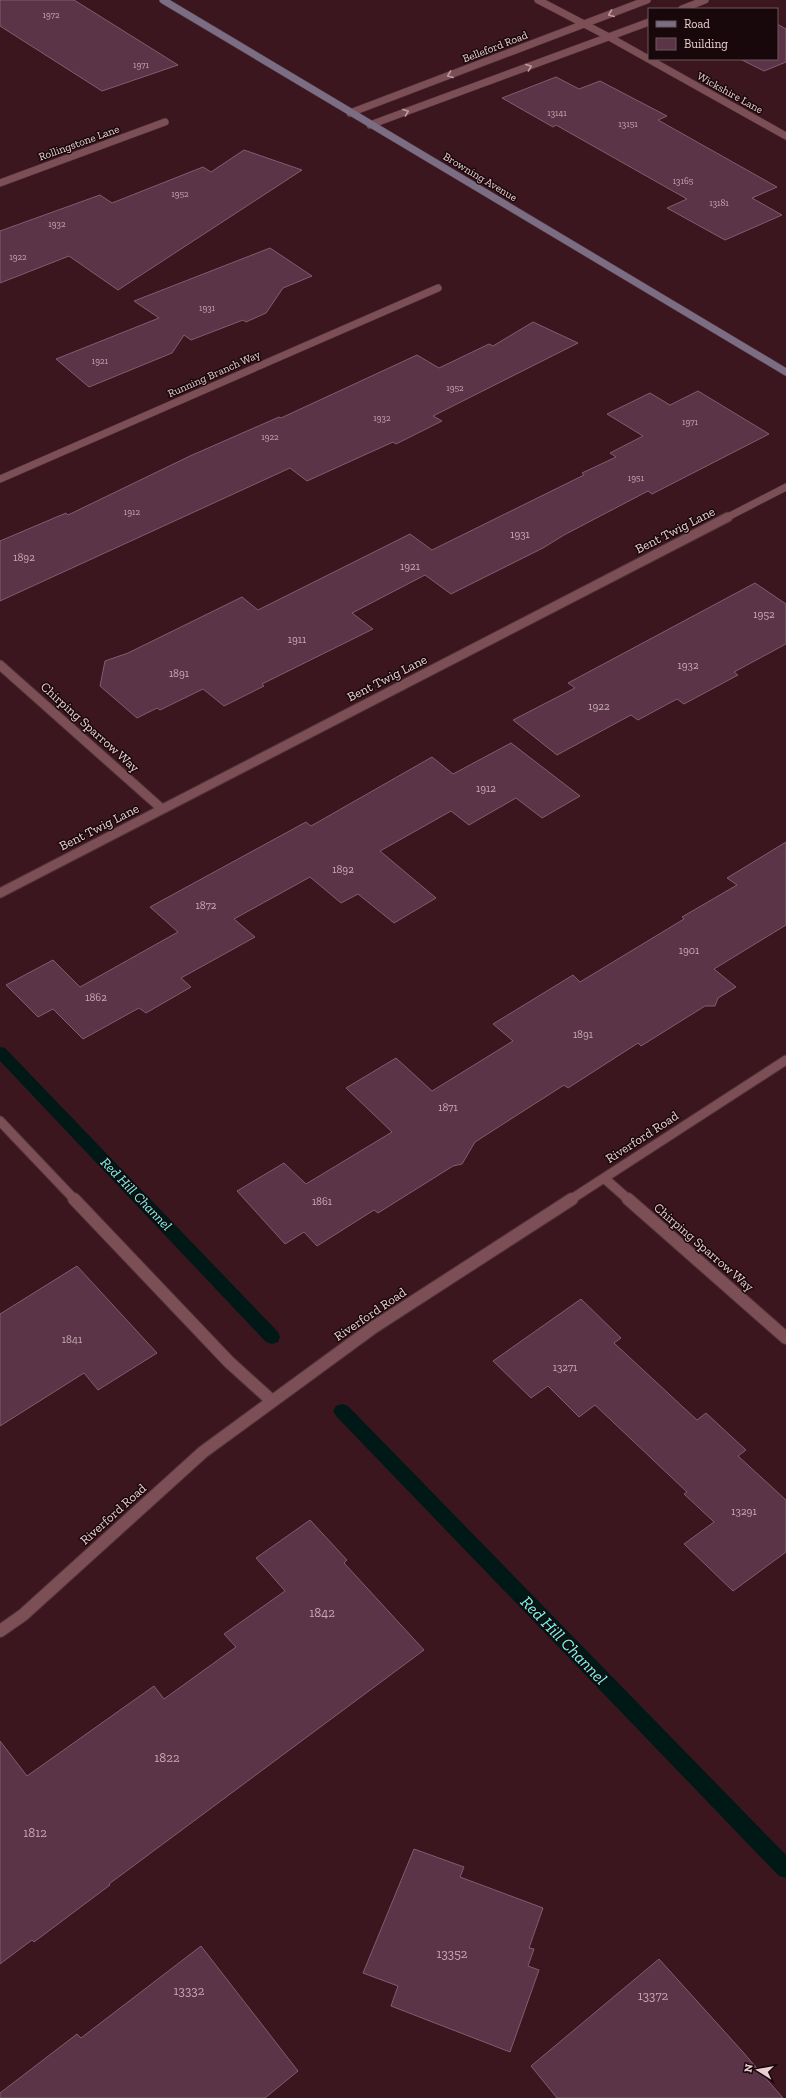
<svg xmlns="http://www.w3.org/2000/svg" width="786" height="2098" font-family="'Zilla Slab',serif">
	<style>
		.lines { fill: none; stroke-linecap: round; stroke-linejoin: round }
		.stream { fill: #001816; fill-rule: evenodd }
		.building { fill: #5b3448; stroke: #845b6f }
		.lane-far1-casing { stroke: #513339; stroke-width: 11 }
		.lane-casing { stroke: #513339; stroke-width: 14 }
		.street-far2-casing { stroke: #513339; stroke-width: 8 }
		.street-far1-casing { stroke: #513339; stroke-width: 11 }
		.street-casing { stroke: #513339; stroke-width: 14 }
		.secondary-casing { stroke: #513339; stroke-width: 8 }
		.lane-far1 { stroke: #7c4f56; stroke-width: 9 }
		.lane { stroke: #7c4f56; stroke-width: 12 }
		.street-far2 { stroke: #7c4f56; stroke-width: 7 }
		.street-far1 { stroke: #7c4f56; stroke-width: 9 }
		.street { stroke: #7c4f56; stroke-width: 12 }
		.secondary { stroke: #7b6d83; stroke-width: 7 }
		.oneway { stroke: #bf9ca1 }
		.labels { text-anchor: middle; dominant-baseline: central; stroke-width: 3; stroke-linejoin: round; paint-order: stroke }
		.far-number-label { font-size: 9px; fill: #c7a9b0 }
		.far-street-label { font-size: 11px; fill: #ebd0d3; stroke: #18080b }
		.number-label { font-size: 11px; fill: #c7a9b0 }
		.street-label { font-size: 13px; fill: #ebd0d3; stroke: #18080b }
		.near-number-label { font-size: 13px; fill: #c7a9b0 }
		.water-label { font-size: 14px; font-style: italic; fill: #72fdf3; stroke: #18080b }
		.near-water-label { font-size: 17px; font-style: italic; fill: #72fdf3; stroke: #18080b }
	</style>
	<rect width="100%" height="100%" fill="#3c161e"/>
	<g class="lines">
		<path class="stream" d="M 0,1047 L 5,1048 L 278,1332 L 280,1337 L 278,1342 L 272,1344 L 266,1342 L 0,1061 Z
			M 342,1404 L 348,1406 L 786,1855 L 786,1878 L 779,1876 L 336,1416 L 333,1411 L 336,1406 Z"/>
	</g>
	<path class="building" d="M 0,0 L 74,0 L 178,65 L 102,91 L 0,26 Z
		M 777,24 L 786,29 L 786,62 L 764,71 L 740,59 L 777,59 Z
		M 556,77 L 579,89 L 600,81 L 667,116 L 658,120 L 777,187 L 752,198 L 782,215 L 725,240 L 667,208 L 687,199 L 556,125 L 553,127 L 502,98 Z
		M 244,150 L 302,170 L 118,290 L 69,256 L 0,283 L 0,231 L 100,195 L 112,203 L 203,167 L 211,172 Z
		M 270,248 L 312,276 L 283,288 L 266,313 L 246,322 L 243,320 L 191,340 L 184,335 L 172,353 L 89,387 L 56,359 L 159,318 L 134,301 Z
		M 533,322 L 578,343 L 433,416 L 442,421 L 396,444 L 393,442 L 307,481 L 290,468 L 0,601 L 0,541 L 66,513 L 68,515 L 190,456 L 279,417 L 281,418 L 417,355 L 439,368 L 489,344 L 493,346 Z
		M 698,391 L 769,434 L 652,494 L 648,491 L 564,535 L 543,548 L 451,594 L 425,575 L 352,613 L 373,629 L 262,684 L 264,686 L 224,706 L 203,689 L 160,710 L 157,708 L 137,718 L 100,686 L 105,661 L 128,653 L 242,597 L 258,610 L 410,534 L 432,550 L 584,475 L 582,473 L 616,457 L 610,453 L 643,436 L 607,414 L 650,393 L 670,405 Z
		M 755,583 L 786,604 L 786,644 L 734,672 L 738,675 L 684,704 L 677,699 L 638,720 L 631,715 L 557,755 L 513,720 L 575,688 L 568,683 Z
		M 511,743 L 580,796 L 542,818 L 516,798 L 469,825 L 451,811 L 380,851 L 436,898 L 394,923 L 358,894 L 341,903 L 310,877 L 234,919 L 255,937 L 181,978 L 191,987 L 146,1013 L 139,1008 L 83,1039 L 53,1009 L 38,1017 L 6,985 L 53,960 L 80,987 L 178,932 L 150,907 L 306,822 L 311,826 L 432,757 L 453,774 Z
		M 786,842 L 786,925 L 714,969 L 736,987 L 718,998 L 715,1006 L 705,1006 L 641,1046 L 638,1043 L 568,1088 L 564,1085 L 475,1142 L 462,1164 L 453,1166 L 378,1213 L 374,1210 L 317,1246 L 304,1232 L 285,1244 L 237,1191 L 284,1163 L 306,1184 L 392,1132 L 346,1088 L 396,1058 L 432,1091 L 513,1041 L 493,1024 L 573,975 L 580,982 L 684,919 L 682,917 L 737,885 L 727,878 Z
		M 77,1266 L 157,1353 L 98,1390 L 84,1373 L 0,1426 L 0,1314 Z
		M 581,1299 L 621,1338 L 614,1343 L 697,1420 L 706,1413 L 746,1450 L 738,1456 L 786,1500 L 786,1552 L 733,1591 L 684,1544 L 714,1522 L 684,1494 L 687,1492 L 595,1405 L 579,1417 L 548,1386 L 531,1398 L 493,1361 Z
		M 310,1520 L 347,1560 L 344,1563 L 424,1650 L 109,1884 L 110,1885 L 34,1942 L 32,1940 L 0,1964 L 0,1741 L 27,1776 L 154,1686 L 164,1699 L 236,1647 L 224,1634 L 285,1591 L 256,1558 Z
		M 414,1849 L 464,1867 L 460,1877 L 543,1908 L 529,1948 L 534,1949 L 528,1966 L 539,1970 L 510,2052 L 391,2006 L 398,1986 L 363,1973 Z
		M 201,1946 L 298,2071 L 265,2098 L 0,2098 L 0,2093 L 77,2034 L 81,2038 Z
		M 659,1959 L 742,2051 L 783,2098 L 557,2098 L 531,2066 Z"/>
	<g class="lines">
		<g class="lane-far1-casing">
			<path id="lane-far1" d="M 0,1121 L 75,1200"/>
		</g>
		<g class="lane-casing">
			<path id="lane" d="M 74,1199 L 229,1362 L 272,1401"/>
		</g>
		<g class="street-far2-casing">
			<path id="street-far2" d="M 538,0 L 611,38 L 786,136
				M 682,9 L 705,0
				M 350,113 L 647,0
				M 370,125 L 649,22
				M 0,183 L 165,122
				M 0,479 L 438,288
				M 726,518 L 786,487"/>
		</g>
		<g class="street-far1-casing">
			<path id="street-far1" d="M 0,665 L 162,809
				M 0,893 L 728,517
				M 604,1178 L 629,1200
				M 570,1200 L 786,1060"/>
		</g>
		<g class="street-casing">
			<path id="street" d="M 628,1199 L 786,1338
				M 0,1631 L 23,1615 L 203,1452 L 374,1327 L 572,1199"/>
		</g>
		<g class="secondary-casing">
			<path id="secondary" d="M 163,0 L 786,372"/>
		</g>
		<use href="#lane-far1" class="lane-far1"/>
		<use href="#lane" class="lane"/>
		<use href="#street-far2" class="street-far2"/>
		<use href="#street-far1" class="street-far1"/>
		<use href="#street" class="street"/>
		<use href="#secondary" class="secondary"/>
	</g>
	<defs><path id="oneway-chevron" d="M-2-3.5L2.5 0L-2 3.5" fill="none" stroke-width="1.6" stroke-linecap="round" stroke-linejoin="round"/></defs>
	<g class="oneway">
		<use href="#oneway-chevron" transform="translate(611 14) rotate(158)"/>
		<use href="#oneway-chevron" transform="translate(529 67) rotate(-20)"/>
		<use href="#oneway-chevron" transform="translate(450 75) rotate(159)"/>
		<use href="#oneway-chevron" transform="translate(406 112) rotate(-20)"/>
	</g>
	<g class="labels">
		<g class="far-number-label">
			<text x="51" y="15">1972</text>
			<text x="141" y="65">1971</text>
			<text x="557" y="113">13141</text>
			<text x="628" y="124">13151</text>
			<text x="683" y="181">13165</text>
			<text x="180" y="194">1952</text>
			<text x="719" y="203">13181</text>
			<text x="57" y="224">1932</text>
			<text x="18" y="257">1922</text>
			<text x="207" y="308">1931</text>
			<text x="100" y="361">1921</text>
			<text x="455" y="388">1952</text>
			<text x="382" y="418">1932</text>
			<text x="690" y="422">1971</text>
			<text x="270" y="437">1922</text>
			<text x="636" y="478">1951</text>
			<text x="132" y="512">1912</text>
		</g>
		<g class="far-street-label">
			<text transform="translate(495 47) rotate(-21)">Belleford Road</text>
			<text transform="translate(730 93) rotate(29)">Wickshire Lane</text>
			<text transform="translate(79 143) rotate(-20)">Rollingstone Lane</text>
			<text transform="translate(480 177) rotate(31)">Browning Avenue</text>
			<text transform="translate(214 374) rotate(-24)">Running Branch Way</text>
		</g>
		<g class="number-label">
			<text x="520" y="534">1931</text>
			<text x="24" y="557">1892</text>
			<text x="410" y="566">1921</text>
			<text x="764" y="614">1952</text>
			<text x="297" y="639">1911</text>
			<text x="688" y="665">1932</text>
			<text x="179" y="673">1891</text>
			<text x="599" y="706">1922</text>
			<text x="486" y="788">1912</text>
			<text x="343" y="869">1892</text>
			<text x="206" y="905">1872</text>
			<text x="689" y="950">1901</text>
			<text x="96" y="997">1862</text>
			<text x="583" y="1034">1891</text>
			<text x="448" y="1107">1871</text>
			<text x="322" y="1201">1861</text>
			<text x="72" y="1339">1841</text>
			<text x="565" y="1367">13271</text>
			<text x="744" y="1511">13291</text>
		</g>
		<g class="street-label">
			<text transform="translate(675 530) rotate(-27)">Bent Twig Lane</text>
			<text transform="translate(387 678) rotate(-27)">Bent Twig Lane</text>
			<text transform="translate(90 727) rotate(42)">Chirping Sparrow Way</text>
			<text transform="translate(99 827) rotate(-27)">Bent Twig Lane</text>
			<text transform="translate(642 1137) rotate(-33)">Riverford Road</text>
			<text transform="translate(704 1247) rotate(41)">Chirping Sparrow Way</text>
			<text transform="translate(370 1314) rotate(-34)">Riverford Road</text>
			<text transform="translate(113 1514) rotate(-42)">Riverford Road</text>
		</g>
		<g class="near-number-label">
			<text x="322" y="1612">1842</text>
			<text x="167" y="1757">1822</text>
			<text x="35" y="1832">1812</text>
			<text x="452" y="1953">13352</text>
			<text x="189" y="1990">13332</text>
			<text x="653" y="1995">13372</text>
		</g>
		<g class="water-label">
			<text transform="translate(136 1194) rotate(46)">Red Hill Channel</text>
		</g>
		<g class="near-water-label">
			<text transform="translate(564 1640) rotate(46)">Red Hill Channel</text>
		</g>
	</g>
	<rect x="648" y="8" width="130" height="52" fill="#18080b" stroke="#6c585b"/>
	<rect x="656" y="21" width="20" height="6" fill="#7b6d83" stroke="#6c585b"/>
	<text x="684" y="28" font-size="12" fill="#ebd0d3">Road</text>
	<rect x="656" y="38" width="20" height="12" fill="#5b3448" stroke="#6c585b"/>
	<text x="684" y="48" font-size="12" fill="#ebd0d3">Building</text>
	<g transform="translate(758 2070) rotate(281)" stroke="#18080b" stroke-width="3" paint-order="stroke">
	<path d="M0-3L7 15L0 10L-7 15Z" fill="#ebd0d3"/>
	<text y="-6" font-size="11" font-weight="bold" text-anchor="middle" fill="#ebd0d3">N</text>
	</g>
</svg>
